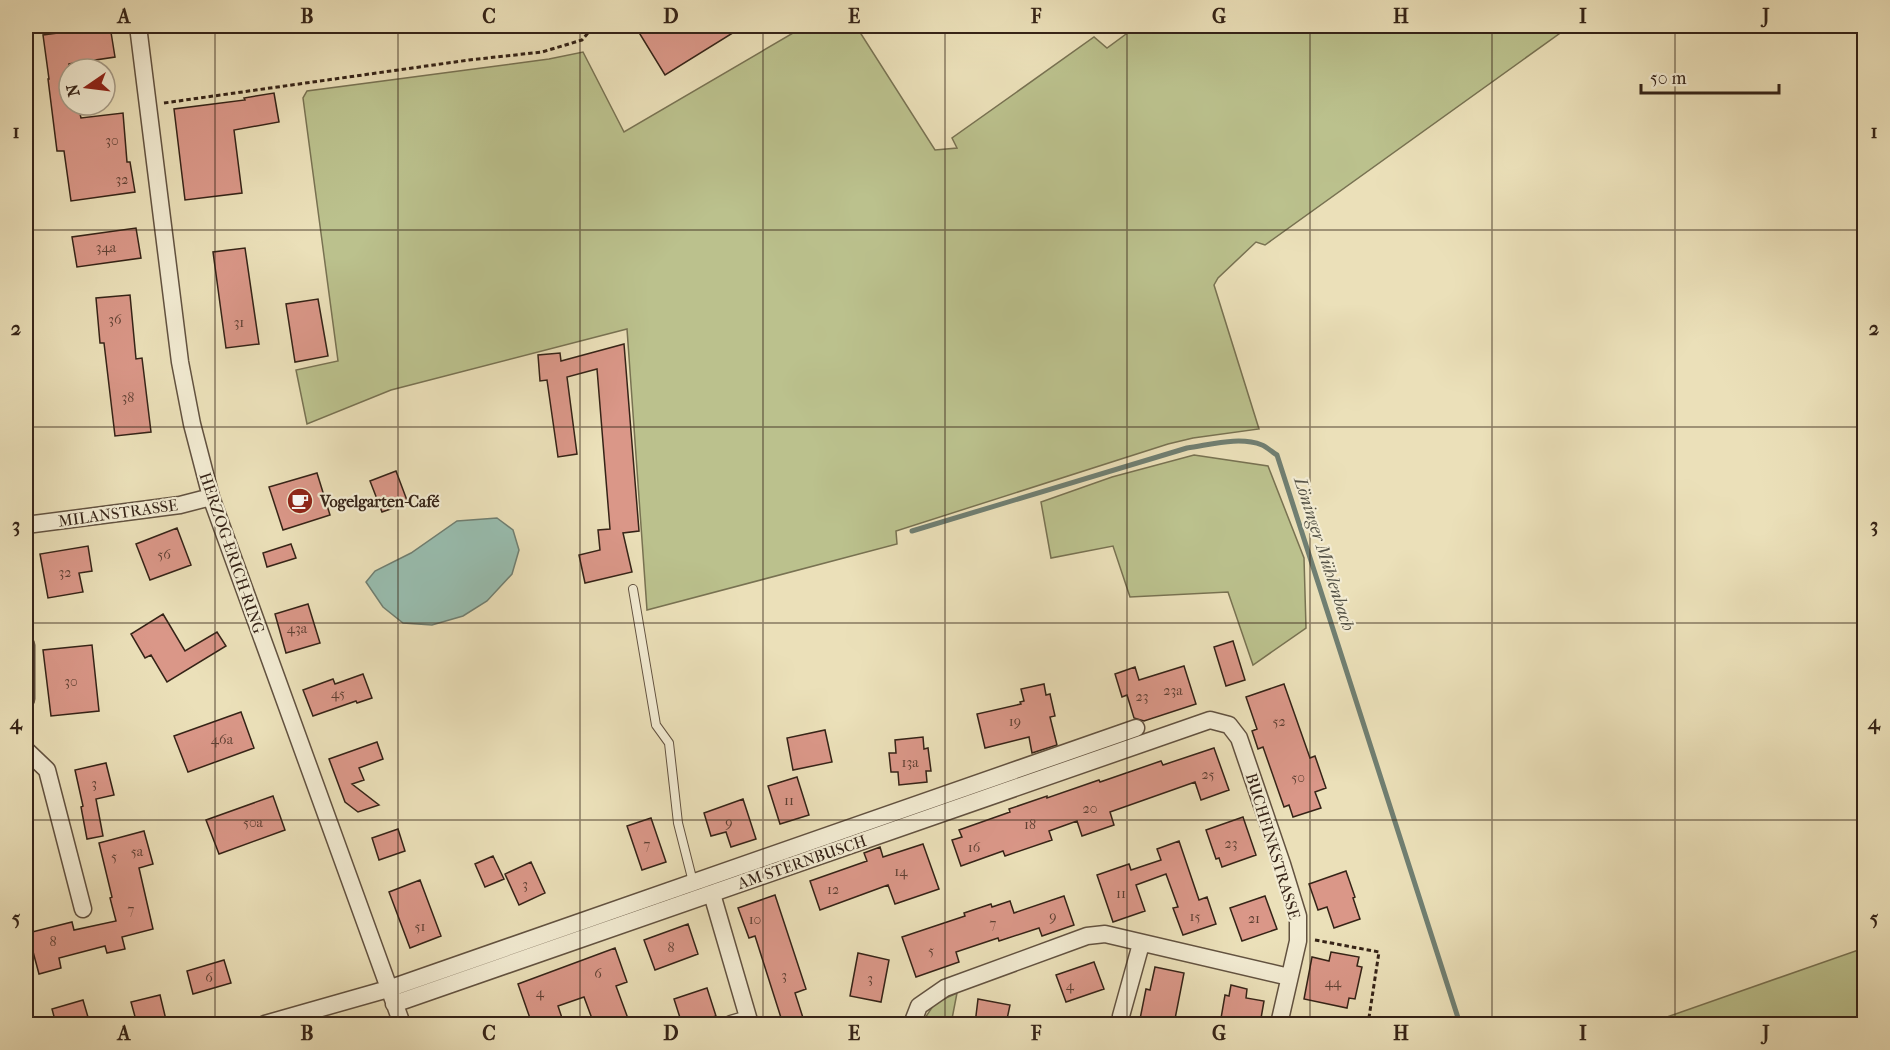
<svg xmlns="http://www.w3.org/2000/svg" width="1890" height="1050" font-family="'IM FELL French Canon',serif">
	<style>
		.green { fill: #bbc18d; stroke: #787252; stroke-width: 1.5 }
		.water { fill: #98bdaf; stroke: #707f72; stroke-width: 1.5 }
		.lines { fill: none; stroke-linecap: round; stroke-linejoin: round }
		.stream { stroke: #707f72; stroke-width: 5 }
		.building { fill: #da9788; stroke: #352317; stroke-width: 1.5 }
		.lane-casing { stroke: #625240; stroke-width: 10 }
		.street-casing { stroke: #625240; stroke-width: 19 }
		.path { stroke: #352317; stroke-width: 3; stroke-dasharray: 4.5 3; stroke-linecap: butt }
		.lane { stroke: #f2ebd2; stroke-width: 8 }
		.street { stroke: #f2ebd2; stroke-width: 16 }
		.grid { fill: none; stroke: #352317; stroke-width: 1.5; stroke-opacity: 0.55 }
		.labels { text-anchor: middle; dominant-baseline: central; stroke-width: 4.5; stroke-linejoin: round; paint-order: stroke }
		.number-label { font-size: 14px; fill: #5e4033 }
		.poi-label { font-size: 16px; font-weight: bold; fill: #352317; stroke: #f2ebd2; text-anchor: start }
		.street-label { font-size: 16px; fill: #352317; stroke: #f2ebd2 }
		.water-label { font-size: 18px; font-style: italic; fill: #535145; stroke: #f2ebd2 }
		.neatline { fill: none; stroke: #352317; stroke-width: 2 }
		.grid-label { font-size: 20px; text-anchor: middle; font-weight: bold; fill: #352317 }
	</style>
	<rect width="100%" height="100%" fill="#ebe0b9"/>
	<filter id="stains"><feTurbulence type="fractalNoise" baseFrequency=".00333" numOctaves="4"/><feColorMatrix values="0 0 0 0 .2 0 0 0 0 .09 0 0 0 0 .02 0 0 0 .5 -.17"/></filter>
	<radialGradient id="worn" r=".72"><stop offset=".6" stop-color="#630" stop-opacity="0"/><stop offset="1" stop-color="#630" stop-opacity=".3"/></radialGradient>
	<path class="green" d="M 805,26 L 856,26 L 935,150 L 957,148 L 952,138 L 1094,37 L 1107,48 L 1137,26 L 1570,26 L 1265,245 L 1256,242 L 1218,278 L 1214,285 L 1259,429 L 1193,438 L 1168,444 L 896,531 L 897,544 L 647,610 L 627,329 L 391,390 L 307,424 L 296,370 L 338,361 L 303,98 L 307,91 L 549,59 L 583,52 L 624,132 Z
		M 1194,455 L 1268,466 L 1304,558 L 1306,628 L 1253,665 L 1228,592 L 1130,597 L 1113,546 L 1051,558 L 1041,502 L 1112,477 Z
		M 1864,948 L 1864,1024 L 1647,1024 Z
		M 957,993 L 951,1024 L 921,1024 L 935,1003 Z"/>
	<path class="water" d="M 497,518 L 513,530 L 519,550 L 512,574 L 487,601 L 463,616 L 432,625 L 403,623 L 383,607 L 366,582 L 375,571 L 411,553 L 457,521 Z"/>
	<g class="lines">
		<path class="stream" d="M 912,531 L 1187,448 C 1210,445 1239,436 1262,445 C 1267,447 1272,452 1277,455 L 1460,1024"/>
	</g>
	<path class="building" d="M 110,26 L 115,57 L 69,64 L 69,105 L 78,105 L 81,118 L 123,113 L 127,162 L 130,162 L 135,192 L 71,201 L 64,151 L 57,151 L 48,79 L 49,79 L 43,35 Z
		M 635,26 L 744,26 L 665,75 Z
		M 274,93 L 279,122 L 234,130 L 242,193 L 185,200 L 174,109 L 245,100 L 244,98 Z
		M 136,228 L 141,258 L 77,267 L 72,237 Z
		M 245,248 L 259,344 L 226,348 L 213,252 Z
		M 130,295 L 136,359 L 142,358 L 151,432 L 115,436 L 104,343 L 100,343 L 96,298 Z
		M 318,299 L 328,356 L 295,362 L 286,304 Z
		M 624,344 L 639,531 L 623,533 L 632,572 L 585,583 L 579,555 L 600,550 L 598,530 L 610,529 L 597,369 L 567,377 L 577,454 L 558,457 L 547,380 L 540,381 L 538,355 L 560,353 L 561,361 Z
		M 396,471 L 408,503 L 382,512 L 370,481 Z
		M 317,473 L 330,515 L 283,530 L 269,487 Z
		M 177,528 L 191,565 L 150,580 L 136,544 Z
		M 291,544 L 296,558 L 267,567 L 263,553 Z
		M 88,546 L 92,571 L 79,573 L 83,592 L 48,598 L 40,554 Z
		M 308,604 L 320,643 L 286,653 L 275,614 Z
		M 163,614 L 185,651 L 217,632 L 226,646 L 167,682 L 151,655 L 145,658 L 131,634 Z
		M 1233,641 L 1245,680 L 1226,686 L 1214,647 Z
		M 92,645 L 99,711 L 51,716 L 43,650 Z
		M 1184,666 L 1196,704 L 1144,721 L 1134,718 L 1127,695 L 1122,697 L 1115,674 L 1135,667 L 1139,680 Z
		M 363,674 L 372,698 L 357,703 L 356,701 L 313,716 L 303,690 L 333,679 L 335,684 Z
		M 1044,684 L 1046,695 L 1050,694 L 1055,716 L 1050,717 L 1057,745 L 1032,753 L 1029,737 L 985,748 L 977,714 L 1021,704 L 1020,702 L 1024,701 L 1021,689 Z
		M 1284,684 L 1310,758 L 1315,756 L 1326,788 L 1315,792 L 1321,808 L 1293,817 L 1289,805 L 1284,807 L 1263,747 L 1258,749 L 1252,731 L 1257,729 L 1246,697 Z
		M 241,712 L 254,748 L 188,772 L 174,736 Z
		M 825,730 L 832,762 L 793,770 L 787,738 Z
		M 923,737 L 924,749 L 928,748 L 931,771 L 926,771 L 927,782 L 899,785 L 898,772 L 891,772 L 889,753 L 896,753 L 895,740 Z
		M 377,742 L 383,759 L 359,768 L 364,780 L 352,784 L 379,805 L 358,812 L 345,802 L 329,759 Z
		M 1214,748 L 1229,790 L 1201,800 L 1195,782 L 1110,812 L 1114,825 L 1082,836 L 1077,821 L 1049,831 L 1052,840 L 1005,856 L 1003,851 L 961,866 L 952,840 L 962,837 L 959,830 L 1010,812 L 1009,809 L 1047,796 L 1047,798 L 1099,780 L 1100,782 L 1161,761 L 1163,765 Z
		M 106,763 L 114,795 L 96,799 L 103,836 L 87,839 L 81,807 L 83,806 L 75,770 Z
		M 797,777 L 809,815 L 780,824 L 768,786 Z
		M 273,796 L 285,830 L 219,854 L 206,820 Z
		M 743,799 L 756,839 L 731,847 L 726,832 L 711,836 L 704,813 Z
		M 1243,817 L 1256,855 L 1222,867 L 1219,858 L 1216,859 L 1206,830 Z
		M 651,818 L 666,862 L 642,870 L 627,826 Z
		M 398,829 L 405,851 L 379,860 L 372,838 Z
		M 144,831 L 153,864 L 139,868 L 153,929 L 122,937 L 125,949 L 107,953 L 105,946 L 59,958 L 61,968 L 39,974 L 28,933 L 72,922 L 74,930 L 116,921 L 110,898 L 112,897 L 99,843 Z
		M 1179,841 L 1199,900 L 1207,897 L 1216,924 L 1183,935 L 1173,908 L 1178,907 L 1166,874 L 1136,885 L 1145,911 L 1113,922 L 1097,875 L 1129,864 L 1131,870 L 1161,860 L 1157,849 Z
		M 923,844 L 939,889 L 895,904 L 888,885 L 820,910 L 810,881 L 867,861 L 864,853 L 880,847 L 883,857 Z
		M 493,856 L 504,879 L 485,887 L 475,864 Z
		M 531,862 L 545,893 L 519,905 L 505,874 Z
		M 1346,871 L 1355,897 L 1353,898 L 1360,919 L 1334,928 L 1327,907 L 1318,910 L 1309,884 Z
		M 420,880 L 441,936 L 410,948 L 389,892 Z
		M 775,895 L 806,989 L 795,993 L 805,1024 L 783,1024 L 755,936 L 749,938 L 738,908 Z
		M 1064,896 L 1074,925 L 1042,936 L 1039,928 L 999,941 L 998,938 L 956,952 L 959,962 L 916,977 L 902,937 L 965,916 L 964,913 L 991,904 L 992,907 L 1010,901 L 1014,913 Z
		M 1265,896 L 1277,929 L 1242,941 L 1230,908 Z
		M 688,924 L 698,954 L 655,970 L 644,940 Z
		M 615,948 L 627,982 L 616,986 L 630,1024 L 594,1024 L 584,997 L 558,1006 L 564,1024 L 532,1024 L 518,984 Z
		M 1331,952 L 1359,957 L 1357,966 L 1362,967 L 1355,999 L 1349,998 L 1347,1008 L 1304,999 L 1312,957 L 1329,961 Z
		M 858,953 L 889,960 L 881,1002 L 850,996 Z
		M 224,960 L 231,983 L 193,994 L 187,971 Z
		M 1094,962 L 1104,989 L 1066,1002 L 1056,975 Z
		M 1155,967 L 1184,973 L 1174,1024 L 1139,1024 L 1146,989 L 1150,990 Z
		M 1231,985 L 1247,989 L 1246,998 L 1264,1001 L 1260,1024 L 1220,1024 L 1225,995 L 1229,996 Z
		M 707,988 L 716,1016 L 691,1024 L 682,1024 L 674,999 Z
		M 160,995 L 167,1024 L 137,1024 L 131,1002 Z
		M 978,999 L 1010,1005 L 1006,1024 L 975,1024 Z
		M 83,1000 L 90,1024 L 56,1024 L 52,1009 Z"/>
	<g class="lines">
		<g class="lane-casing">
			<path id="lane" d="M 633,589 L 656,725 L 669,743 L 678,823 L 693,882"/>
		</g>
		<g class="street-casing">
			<path id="street" d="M 138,26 L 180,362 L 192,424 L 211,497 L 402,1024
				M 26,525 L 180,505 L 211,497
				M 26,645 L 26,699
				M 26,750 L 47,770 L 83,909
				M 712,894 L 750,1024
				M 394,1004 L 1210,720 L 1229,725 L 1239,738 L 1282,864 L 1298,916 L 1298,941 L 1279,1024
				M 1121,1016 L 1141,944
				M 265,1024 L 388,989 L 1136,728
				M 731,1024 L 748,1019
				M 912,1024 L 919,1006 L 945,988 L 1087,936 L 1105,934 L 1289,977"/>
		</g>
		<path class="path" d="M 164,103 L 469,60 L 542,52 L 582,40 L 594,26
			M 1315,940 L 1379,952 L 1368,1024"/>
		<use href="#lane" class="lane"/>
		<use href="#street" class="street"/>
	</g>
	<path class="grid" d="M 215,26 L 215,1024M 398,26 L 398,1024M 580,26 L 580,1024M 763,26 L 763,1024M 945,26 L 945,1024M 1127,26 L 1127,1024M 1310,26 L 1310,1024M 1492,26 L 1492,1024M 1675,26 L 1675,1024M 26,230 L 1864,230M 26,427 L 1864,427M 26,623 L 1864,623M 26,820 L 1864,820"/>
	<defs>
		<g id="cafe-disc" transform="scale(1.35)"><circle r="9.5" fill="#8f2418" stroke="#f2ebd2"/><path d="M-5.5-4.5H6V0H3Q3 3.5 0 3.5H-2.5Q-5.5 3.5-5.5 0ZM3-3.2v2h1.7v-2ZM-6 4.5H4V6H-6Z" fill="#fff"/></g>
	</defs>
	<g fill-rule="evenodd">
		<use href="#cafe-disc" x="300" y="501"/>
	</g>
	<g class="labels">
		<g class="number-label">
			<text x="112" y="140">30</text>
			<text x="122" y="179">32</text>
			<text x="106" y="247">34a</text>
			<text x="115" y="319">36</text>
			<text x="239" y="322">31</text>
			<text x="128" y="397">38</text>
			<text x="164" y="554">56</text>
			<text x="65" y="572">32</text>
			<text x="297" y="628">43a</text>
			<text x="71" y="681">30</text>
			<text x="1173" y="690">23a</text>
			<text x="338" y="693">45</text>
			<text x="1142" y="696">23</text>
			<text x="1015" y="721">19</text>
			<text x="1279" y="721">52</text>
			<text x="222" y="739">46a</text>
			<text x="910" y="762">13a</text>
			<text x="1208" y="774">25</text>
			<text x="1298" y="777">50</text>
			<text x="94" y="783">3</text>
			<text x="789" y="800">11</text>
			<text x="1090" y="808">20</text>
			<text x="253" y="822">50a</text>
			<text x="729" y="822">9</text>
			<text x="1030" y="824">18</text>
			<text x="1231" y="843">23</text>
			<text x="647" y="844">7</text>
			<text x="974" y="847">16</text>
			<text x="137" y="851">5a</text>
			<text x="114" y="856">5</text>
			<text x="901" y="871">14</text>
			<text x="525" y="884">3</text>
			<text x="833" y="889">12</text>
			<text x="1121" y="893">11</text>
			<text x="131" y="909">7</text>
			<text x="1053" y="916">9</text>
			<text x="1195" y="916">15</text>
			<text x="1254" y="918">21</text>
			<text x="755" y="919">10</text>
			<text x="993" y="923">7</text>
			<text x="420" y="926">51</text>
			<text x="53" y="941">8</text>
			<text x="671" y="947">8</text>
			<text x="931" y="950">5</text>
			<text x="598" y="973">6</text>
			<text x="784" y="975">3</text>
			<text x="209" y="977">6</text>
			<text x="870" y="978">3</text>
			<text x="1333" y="982">44</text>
			<text x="1070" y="985">4</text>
			<text x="540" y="992">4</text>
		</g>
		<g class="poi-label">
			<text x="320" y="501">Vogelgarten-Café</text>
		</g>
		<g class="street-label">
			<text transform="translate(118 513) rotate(-8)">MILANSTRASSE</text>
			<text transform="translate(232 553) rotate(71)">HERZOG-ERICH-RING</text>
			<text transform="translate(1273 846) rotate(73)">BUCHFINKSTRASSE</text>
			<text transform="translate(802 862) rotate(-19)">AM STERNBUSCH</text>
		</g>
		<g class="water-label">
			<text transform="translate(1324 554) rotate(72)">Löninger Mühlenbach</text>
		</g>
	</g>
	<rect width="1890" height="1050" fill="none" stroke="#ebe0b9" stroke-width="66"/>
	<g transform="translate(87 87) rotate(256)"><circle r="28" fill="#f2ebd2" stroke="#a69b87" stroke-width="1.5"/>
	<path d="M0-4.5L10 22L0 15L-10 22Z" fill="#8f2418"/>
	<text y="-9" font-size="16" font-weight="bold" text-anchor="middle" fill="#352317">N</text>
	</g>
	<path d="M1641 84v9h138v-9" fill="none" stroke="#352317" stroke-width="3"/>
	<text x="1650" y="84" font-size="18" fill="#352317" stroke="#f2ebd2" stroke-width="4.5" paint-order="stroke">50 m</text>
	<rect x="33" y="33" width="1824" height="984" class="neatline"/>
	<g class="grid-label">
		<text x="124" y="23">A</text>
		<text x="307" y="23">B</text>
		<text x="489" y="23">C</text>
		<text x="671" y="23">D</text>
		<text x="854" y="23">E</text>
		<text x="1036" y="23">F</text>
		<text x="1219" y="23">G</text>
		<text x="1401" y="23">H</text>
		<text x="1583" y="23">I</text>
		<text x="1766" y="23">J</text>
		<text x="16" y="138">1</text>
		<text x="1874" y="138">1</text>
		<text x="16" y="335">2</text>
		<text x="1874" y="335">2</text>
		<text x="16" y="532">3</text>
		<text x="1874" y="532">3</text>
		<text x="16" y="729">4</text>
		<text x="1874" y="729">4</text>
		<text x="16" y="925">5</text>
		<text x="1874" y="925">5</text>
		<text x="124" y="1040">A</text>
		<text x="307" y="1040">B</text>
		<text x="489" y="1040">C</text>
		<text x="671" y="1040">D</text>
		<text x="854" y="1040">E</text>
		<text x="1036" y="1040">F</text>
		<text x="1219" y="1040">G</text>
		<text x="1401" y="1040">H</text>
		<text x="1583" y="1040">I</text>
		<text x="1766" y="1040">J</text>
	</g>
	<rect width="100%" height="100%" filter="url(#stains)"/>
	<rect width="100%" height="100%" fill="url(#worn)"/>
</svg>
